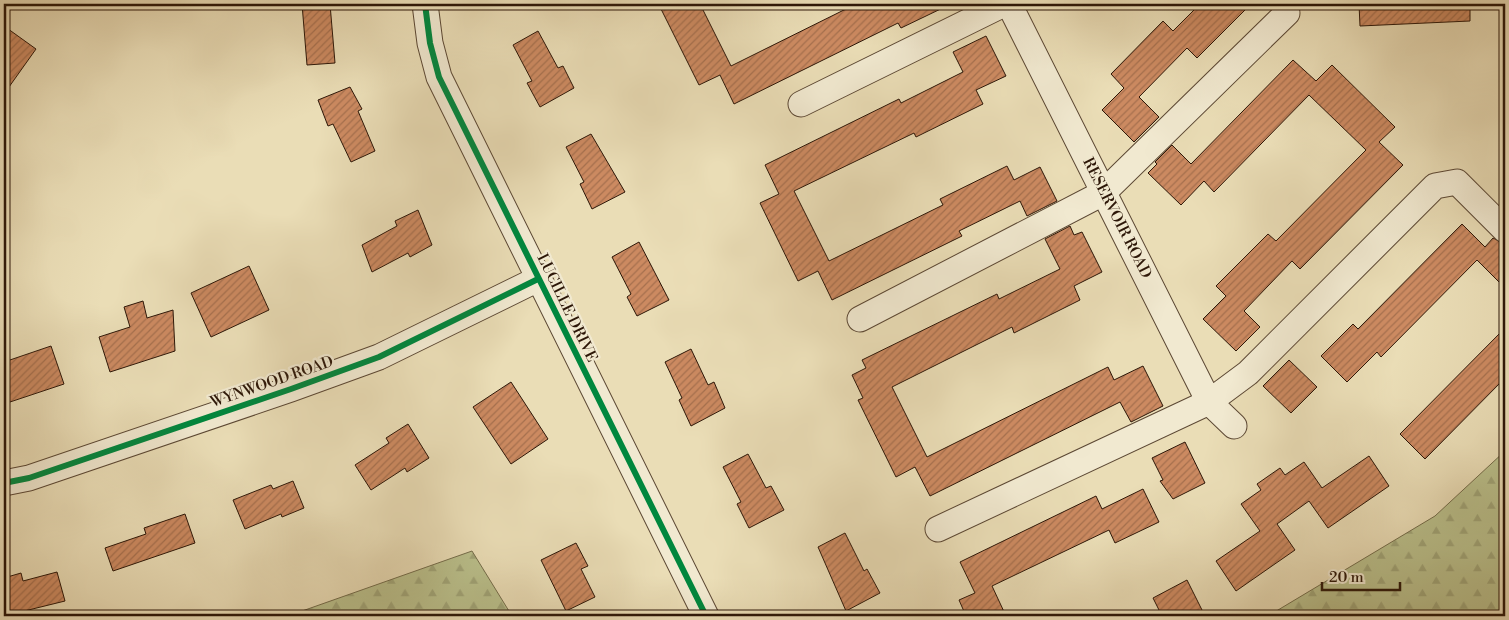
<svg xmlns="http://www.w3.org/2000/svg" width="1509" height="620" font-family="'Libre Bodoni',serif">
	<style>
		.forest { fill: url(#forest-firs); stroke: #746c4a }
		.building { fill: url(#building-hatch); stroke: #2d1708 }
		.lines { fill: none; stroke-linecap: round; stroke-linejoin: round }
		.minor-casing { stroke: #5c4834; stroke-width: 27 }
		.minor { stroke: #f1e9d0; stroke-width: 25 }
		.cycleway-casing { stroke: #f1e9d0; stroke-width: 9 }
		.cycleway { stroke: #00873e; stroke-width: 6 }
		.labels { text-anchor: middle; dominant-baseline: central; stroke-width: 4.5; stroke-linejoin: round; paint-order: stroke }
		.street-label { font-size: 15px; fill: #2d1708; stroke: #f1e9d0 }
	</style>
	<defs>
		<pattern id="forest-firs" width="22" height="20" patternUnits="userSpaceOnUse" patternTransform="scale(1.25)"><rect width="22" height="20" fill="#bac08c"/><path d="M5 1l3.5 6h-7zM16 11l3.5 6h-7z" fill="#a0a477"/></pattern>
		<pattern id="building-hatch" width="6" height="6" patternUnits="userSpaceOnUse" patternTransform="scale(1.25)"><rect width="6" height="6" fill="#cc8a61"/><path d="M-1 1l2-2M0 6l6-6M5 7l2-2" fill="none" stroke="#a6704e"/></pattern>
	</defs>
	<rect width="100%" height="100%" fill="#eaddb6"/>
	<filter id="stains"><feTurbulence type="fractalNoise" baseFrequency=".004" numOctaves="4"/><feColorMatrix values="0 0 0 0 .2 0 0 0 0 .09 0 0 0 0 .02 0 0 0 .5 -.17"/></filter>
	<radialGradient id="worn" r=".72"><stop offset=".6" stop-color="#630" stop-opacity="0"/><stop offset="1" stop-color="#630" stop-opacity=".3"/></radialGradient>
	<path class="forest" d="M 1505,451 L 1505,616 L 1268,616 L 1435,516 Z
		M 472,551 L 512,616 L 288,616 Z"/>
	<path class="building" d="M 302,4 L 330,4 L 335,63 L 307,65 Z
		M 672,4 L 700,4 L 731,66 L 856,4 L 951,4 L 901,28 L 898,23 L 734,104 L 720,75 L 699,85 L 661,9 Z
		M 1200,4 L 1251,4 L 1197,58 L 1187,48 L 1139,97 L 1159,117 L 1134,142 L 1102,110 L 1124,88 L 1111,74 L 1163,21 L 1173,31 Z
		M 1359,4 L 1470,4 L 1470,21 L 1360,26 Z
		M 4,26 L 36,49 L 4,94 Z
		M 538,31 L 558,68 L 563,66 L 574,88 L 540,107 L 527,83 L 532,81 L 513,45 Z
		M 986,36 L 1006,76 L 976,90 L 983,104 L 916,137 L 914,133 L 794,191 L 829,261 L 943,205 L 940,199 L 1007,166 L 1014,180 L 1040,167 L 1057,201 L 1027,216 L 1020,201 L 959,231 L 962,236 L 832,300 L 818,271 L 798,281 L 760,203 L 779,194 L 765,165 L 899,99 L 901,103 L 963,72 L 953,52 Z
		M 1293,60 L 1316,81 L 1332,65 L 1395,127 L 1379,142 L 1403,165 L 1300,269 L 1292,261 L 1244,311 L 1260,327 L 1236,351 L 1203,319 L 1226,296 L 1216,286 L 1268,234 L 1276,241 L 1366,150 L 1309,95 L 1214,192 L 1204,181 L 1181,205 L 1148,173 L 1157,164 L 1155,162 L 1172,145 L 1191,164 Z
		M 350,87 L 362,109 L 358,111 L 375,151 L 351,162 L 333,124 L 328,126 L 318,100 Z
		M 591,134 L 625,192 L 592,209 L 580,184 L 584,182 L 566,147 Z
		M 418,210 L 432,245 L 410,257 L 408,253 L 372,272 L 362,245 L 397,226 L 395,221 Z
		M 1462,224 L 1485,247 L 1493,238 L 1505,244 L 1505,288 L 1477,260 L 1381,357 L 1377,352 L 1347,382 L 1321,356 L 1353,324 L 1358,329 Z
		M 1070,226 L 1074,235 L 1082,232 L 1102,272 L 1074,286 L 1080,300 L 1014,333 L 1012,327 L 892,387 L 927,457 L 1108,367 L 1114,380 L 1143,366 L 1163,406 L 1131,422 L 1120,402 L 930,496 L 915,467 L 896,477 L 858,400 L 863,398 L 852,375 L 866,368 L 862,360 L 997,294 L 999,299 L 1060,269 L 1045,239 Z
		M 639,242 L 669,300 L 637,316 L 627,297 L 631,294 L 612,257 Z
		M 249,266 L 269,310 L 211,337 L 191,293 Z
		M 143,301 L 147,318 L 173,310 L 175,351 L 110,372 L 99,337 L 130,327 L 124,307 Z
		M 1505,328 L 1505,378 L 1425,459 L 1400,434 Z
		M 51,346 L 64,384 L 4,404 L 4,362 Z
		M 691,349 L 708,385 L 714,382 L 725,408 L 691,426 L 679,400 L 682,398 L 665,362 Z
		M 1289,360 L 1317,387 L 1291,413 L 1263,386 Z
		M 511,382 L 548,439 L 511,464 L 473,407 Z
		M 408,424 L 429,458 L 407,472 L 405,468 L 371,490 L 355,465 L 389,443 L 386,438 Z
		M 1185,442 L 1205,483 L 1173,499 L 1160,481 L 1163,480 L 1152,458 Z
		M 748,454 L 766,488 L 771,486 L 784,510 L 749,528 L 737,504 L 741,502 L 723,467 Z
		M 1369,456 L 1389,486 L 1328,528 L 1309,501 L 1277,524 L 1295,550 L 1236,591 L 1216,561 L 1260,531 L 1241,504 L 1261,490 L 1257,484 L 1280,468 L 1285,475 L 1304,462 L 1322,488 Z
		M 293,481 L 304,508 L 282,517 L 281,514 L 245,529 L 233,500 L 271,485 L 273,489 Z
		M 1143,489 L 1159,522 L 1115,543 L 1109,530 L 992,586 L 1006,616 L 966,616 L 959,600 L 975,593 L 960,562 L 1096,496 L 1102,509 Z
		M 185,514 L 195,543 L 113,571 L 105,548 L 146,534 L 144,528 Z
		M 845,533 L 864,571 L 867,569 L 880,593 L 846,611 L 818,547 Z
		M 576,543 L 588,566 L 581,569 L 595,597 L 566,611 L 541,560 Z
		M 57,572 L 65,601 L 4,616 L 4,578 L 21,573 L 23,581 Z
		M 1187,580 L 1205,616 L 1162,616 L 1153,598 Z"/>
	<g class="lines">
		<g class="minor-casing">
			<path id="minor" d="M 425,4 L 430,43 L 439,77 L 706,616
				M 1009,4 L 1209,402 L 1234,426
				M 801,104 L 1004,4
				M 860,319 L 1103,193 L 1287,13
				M 4,483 L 29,478 L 291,389 L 379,357 L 538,279
				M 938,529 L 1209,402 L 1248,373 L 1435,186 L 1457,182 L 1505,230"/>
		</g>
		<use href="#minor" class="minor"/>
		<g class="cycleway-casing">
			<path id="cycleway" d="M 425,4 L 430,43 L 439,77 L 706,616
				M 4,483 L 29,478 L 291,389 L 379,357 L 538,279"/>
		</g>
		<use href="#cycleway" class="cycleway"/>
	</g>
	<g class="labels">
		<g class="street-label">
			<text transform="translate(1117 218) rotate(63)">RESERVOIR ROAD</text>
			<text transform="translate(567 308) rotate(64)">LUCILLE DRIVE</text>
			<text transform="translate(272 382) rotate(-19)">WYNWOOD ROAD</text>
		</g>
	</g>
	<rect width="1509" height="620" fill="none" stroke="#eaddb6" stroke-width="20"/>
	<rect x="5" y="5" width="1499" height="610" fill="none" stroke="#2d1708" stroke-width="2.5"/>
	<rect x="10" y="10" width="1489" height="600" fill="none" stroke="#2d1708"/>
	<path d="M1322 582v8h78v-8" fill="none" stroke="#2d1708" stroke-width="2.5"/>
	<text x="1329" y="582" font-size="15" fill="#2d1708" stroke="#f1e9d0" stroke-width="4" paint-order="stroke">20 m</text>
	<rect width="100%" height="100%" filter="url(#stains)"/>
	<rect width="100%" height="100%" fill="url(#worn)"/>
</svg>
